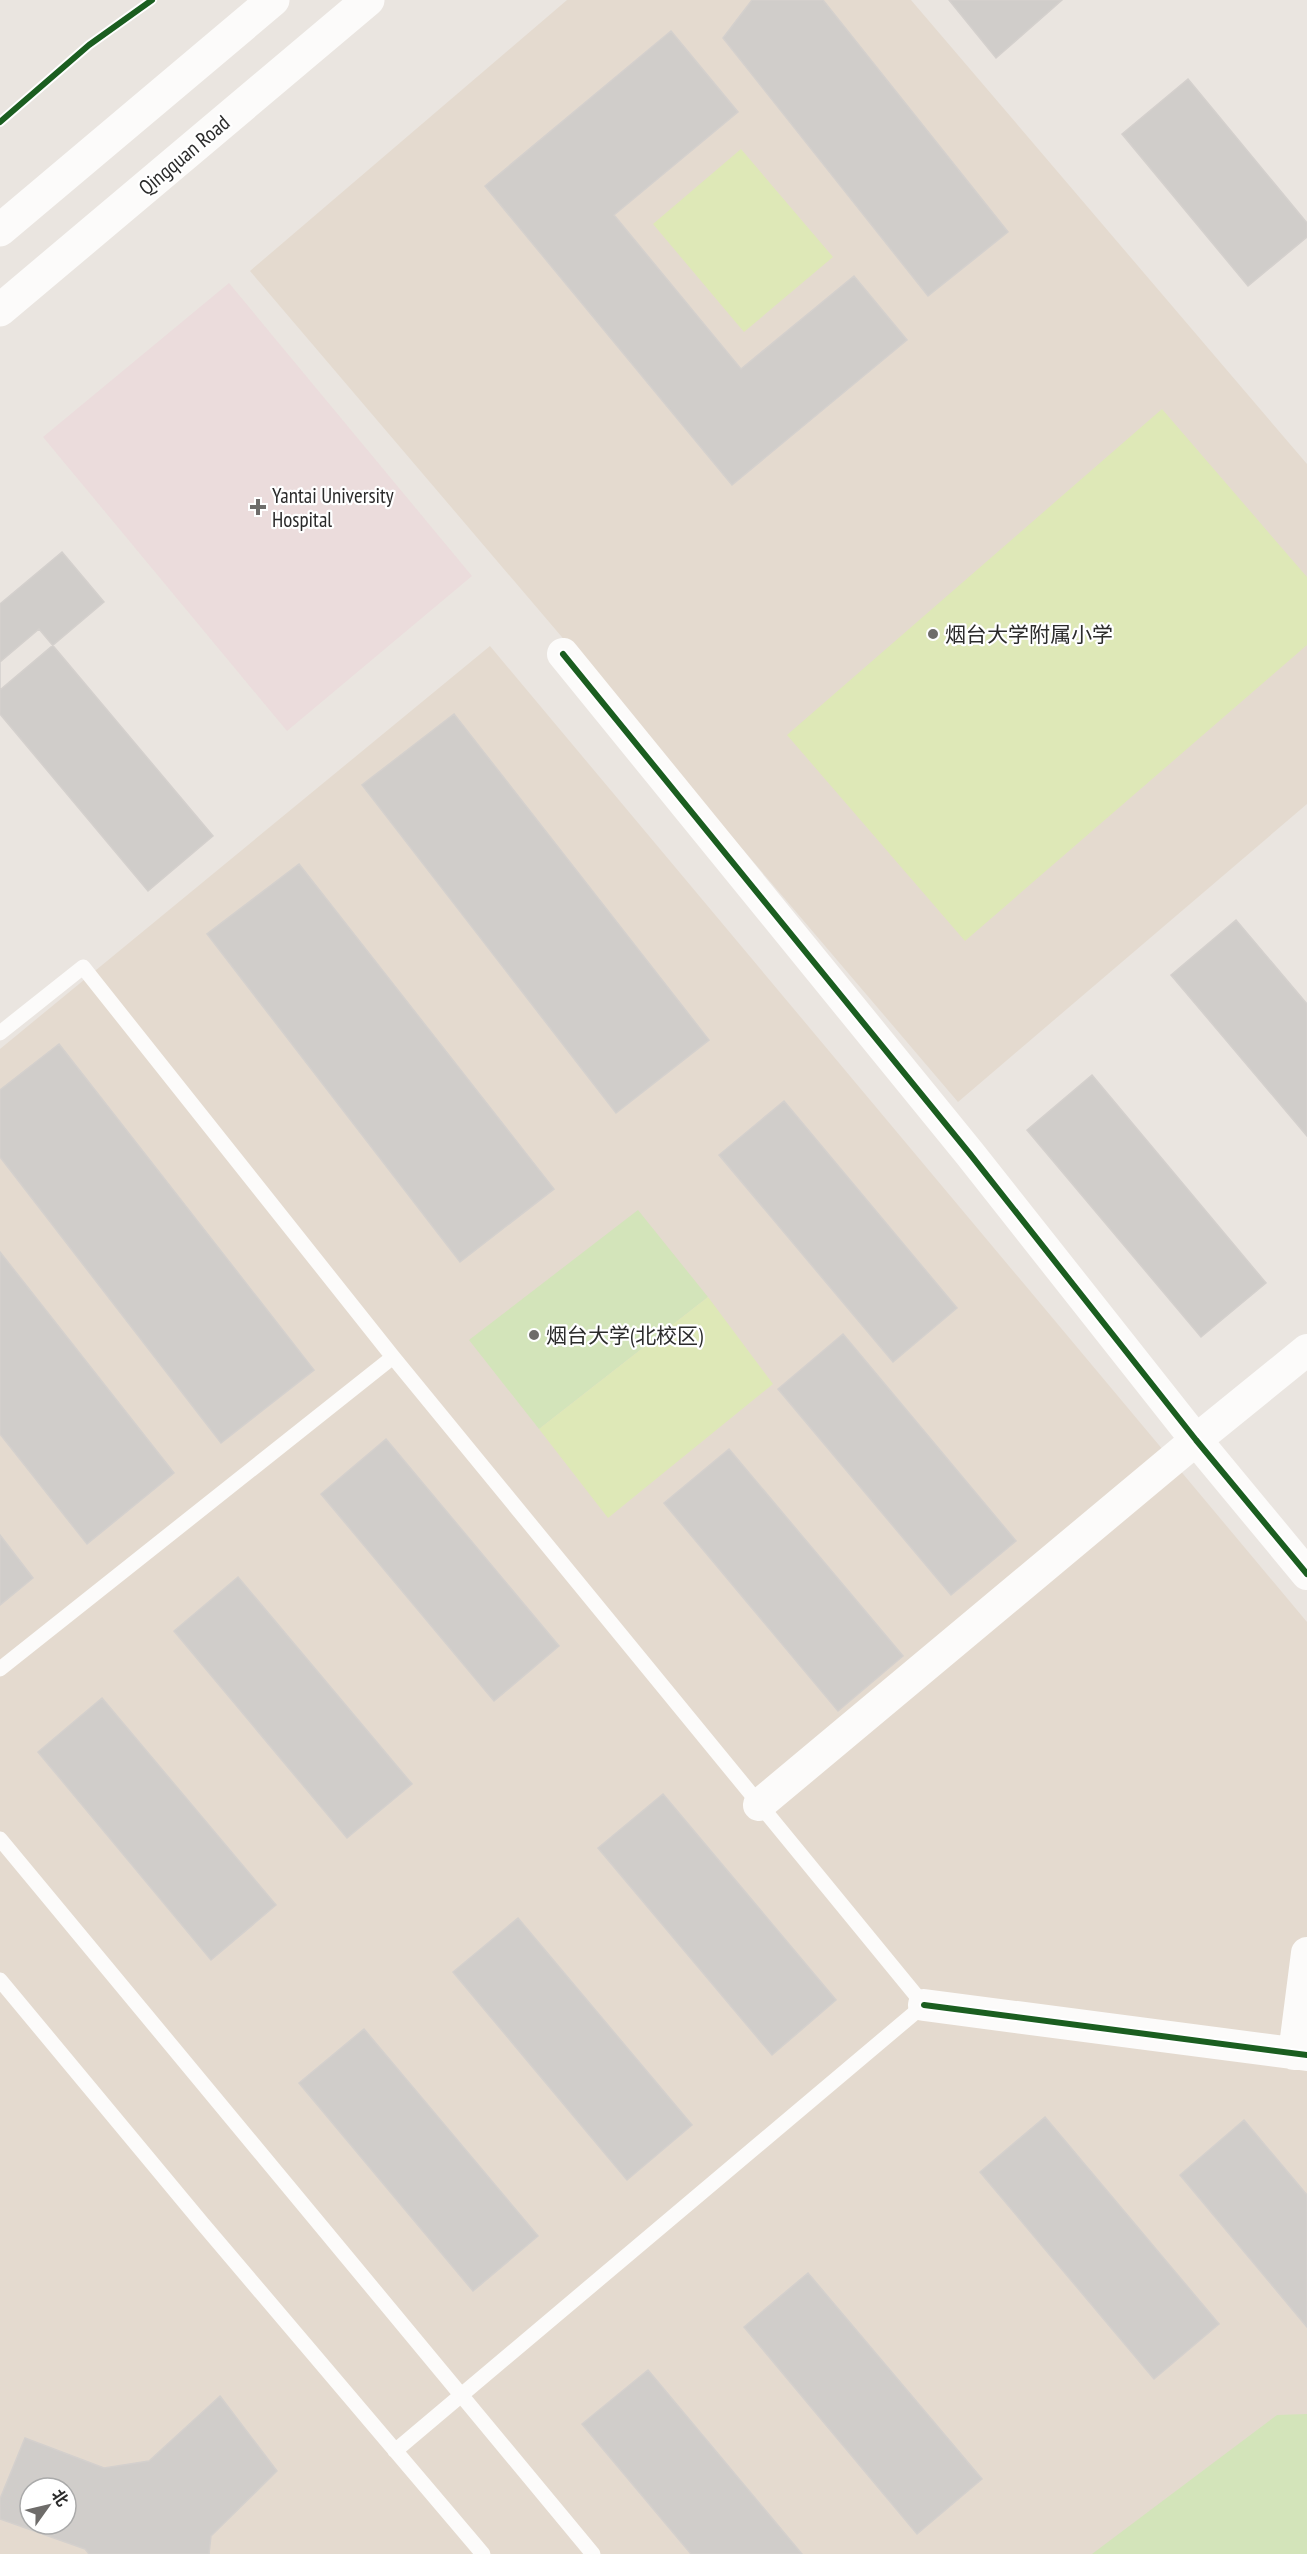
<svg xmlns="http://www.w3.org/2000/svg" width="1307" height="2554" font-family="'PT Sans Narrow','Noto Sans SC',sans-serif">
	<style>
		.education { fill: #e4dacf; fill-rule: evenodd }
		.medical { fill: #ebdcdc }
		.green { fill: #d3e4ba }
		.pitch { fill: #dee8b7 }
		.building { fill: #d0cdca; stroke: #d4d0cd; stroke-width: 1.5; fill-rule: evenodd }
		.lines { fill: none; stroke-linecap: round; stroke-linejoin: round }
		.lane { stroke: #fcfbfa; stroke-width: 15 }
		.street { stroke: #fcfbfa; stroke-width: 32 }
		.secondary { stroke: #fcfbfa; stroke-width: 33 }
		.cycleway-casing { stroke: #fff; stroke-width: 10 }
		.cycleway { stroke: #1b5e20; stroke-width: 6 }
		.poi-dot { fill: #6e6c6a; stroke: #fff; stroke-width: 2 }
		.labels { text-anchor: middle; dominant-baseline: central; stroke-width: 4.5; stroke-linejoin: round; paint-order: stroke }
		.street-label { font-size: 21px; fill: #2b2b2b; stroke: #fff }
		.poi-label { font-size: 21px; fill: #2b2b2b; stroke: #fff; text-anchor: start }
	</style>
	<rect width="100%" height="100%" fill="#eae5e0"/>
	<path class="education" d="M 567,0 L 911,0 L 1307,464 L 1307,804 L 958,1102 L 250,271 Z
		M 490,646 L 1307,1622 L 1307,2554 L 0,2554 L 0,1049 ZM 30,2488 L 66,2488 L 66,2524 L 30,2524 Z"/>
	<path class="medical" d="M 229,283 L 472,576 L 287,731 L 43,437 Z"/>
	<path class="green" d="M 638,1210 L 708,1297 L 539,1429 L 469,1340 Z
		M 1307,2414 L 1307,2554 L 1092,2554 L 1277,2415 Z"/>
	<path class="pitch" d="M 741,149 L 833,257 L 744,332 L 653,224 Z
		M 1162,409 L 1307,577 L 1307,645 L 965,941 L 787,735 Z
		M 708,1297 L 773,1384 L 608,1518 L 539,1429 Z"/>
	<path class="building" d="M 752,0 L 823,0 L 1008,232 L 928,296 L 723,38 Z
		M 949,0 L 1062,0 L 996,58 Z
		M 671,31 L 738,112 L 614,215 L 741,369 L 854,276 L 907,340 L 732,485 L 485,186 Z
		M 1188,79 L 1307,223 L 1307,237 L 1248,286 L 1122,134 Z
		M 62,552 L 104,602 L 0,690 L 0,604 Z
		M 39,629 L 213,836 L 148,891 L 0,714 L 0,662 Z
		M 454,714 L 709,1040 L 616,1113 L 362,785 Z
		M 299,864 L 554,1189 L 460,1262 L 207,934 Z
		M 1236,920 L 1307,1004 L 1307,1136 L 1171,975 Z
		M 59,1044 L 314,1370 L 221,1443 L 0,1157 L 0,1090 Z
		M 1092,1075 L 1266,1283 L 1201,1337 L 1027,1130 Z
		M 784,1101 L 957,1308 L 893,1362 L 719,1155 Z
		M 0,1252 L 174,1473 L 87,1544 L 0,1434 Z
		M 843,1334 L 1016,1541 L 951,1595 L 778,1389 Z
		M 386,1439 L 559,1646 L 494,1701 L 321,1494 Z
		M 729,1449 L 903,1656 L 838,1711 L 664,1503 Z
		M 0,1535 L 33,1578 L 0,1605 Z
		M 238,1577 L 412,1784 L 347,1838 L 174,1631 Z
		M 102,1698 L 276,1905 L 211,1960 L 38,1752 Z
		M 663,1794 L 836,2000 L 772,2055 L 598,1848 Z
		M 518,1918 L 692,2125 L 627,2180 L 453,1972 Z
		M 364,2029 L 538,2236 L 473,2291 L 299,2083 Z
		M 1045,2117 L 1219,2324 L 1154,2379 L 980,2172 Z
		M 1244,2120 L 1307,2195 L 1307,2327 L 1180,2175 Z
		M 808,2273 L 982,2479 L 917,2534 L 744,2327 Z
		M 648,2370 L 802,2554 L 691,2554 L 582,2424 Z
		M 220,2396 L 277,2471 L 211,2536 L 209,2554 L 89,2554 L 85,2549 L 0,2519 L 0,2499 L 25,2438 L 104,2468 L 149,2461 ZM 30,2488 L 66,2488 L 66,2524 L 30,2524 Z"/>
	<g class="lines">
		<path class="lane" d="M 0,1033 L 83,967 L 393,1357 L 924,2005 L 395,2451
			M 0,1669 L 393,1357
			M 0,1839 L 593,2554
			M 0,1980 L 202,2223 L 483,2554"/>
		<path class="street" d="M 563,654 L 970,1154 L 1196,1440 L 1307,1574
			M 759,1805 L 1196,1440 L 1307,1350
			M 924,2005 L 1307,2055
			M 1294,2054 L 1307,1953"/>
		<path class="secondary" d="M 0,230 L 273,0
			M 0,310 L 368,0"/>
		<g class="cycleway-casing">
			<path id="cycleway" d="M 0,122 L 89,45 L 152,0
				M 563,654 L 970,1154 L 1196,1440 L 1307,1574
				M 924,2005 L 1307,2055"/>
		</g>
		<use href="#cycleway" class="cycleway"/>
	</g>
	<g class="poi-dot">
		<path d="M255 498h6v6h6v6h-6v6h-6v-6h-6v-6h6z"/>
		<circle cx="933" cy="634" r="6"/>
		<circle cx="534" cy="1335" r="6"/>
	</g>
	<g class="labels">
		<g class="street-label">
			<text transform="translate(184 155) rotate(-40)">Qingquan Road</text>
		</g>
		<g class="poi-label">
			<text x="272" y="495">Yantai University<tspan x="272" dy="24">Hospital</tspan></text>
			<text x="945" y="634">烟台大学附属小学</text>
			<text x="546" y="1335">烟台大学(北校区)</text>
		</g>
	</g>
	<g transform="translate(48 2506) rotate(56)"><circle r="28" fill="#ffffff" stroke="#aaaaaa" stroke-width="1.5"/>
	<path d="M0-4.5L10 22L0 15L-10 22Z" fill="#6e6c6a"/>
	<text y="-9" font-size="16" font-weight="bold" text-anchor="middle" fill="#2b2b2b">北</text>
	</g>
</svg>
